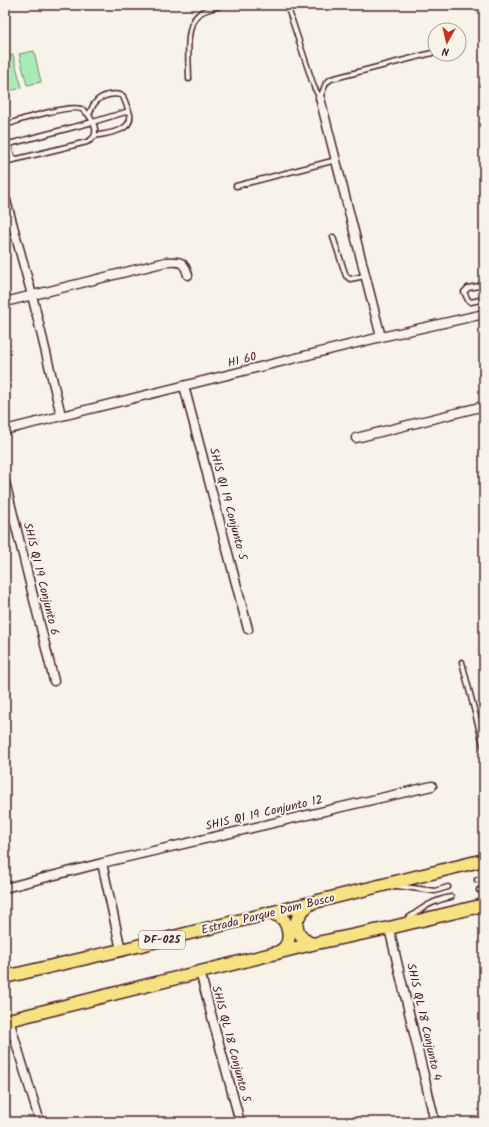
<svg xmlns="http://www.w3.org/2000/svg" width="489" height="1127" font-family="Kalam,sans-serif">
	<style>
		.green { fill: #a9ebb5; stroke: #7a8570 }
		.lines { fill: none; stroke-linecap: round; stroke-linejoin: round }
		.service-casing { stroke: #4a1f2b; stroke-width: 7 }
		.minor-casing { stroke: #4a1f2b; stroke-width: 11 }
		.primary-casing { stroke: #4a1f2b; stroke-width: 15 }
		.service { stroke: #f7f3e8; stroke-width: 4 }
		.minor { stroke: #f7f3e8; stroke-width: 8 }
		.primary { stroke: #f7e281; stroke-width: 12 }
		.labels { text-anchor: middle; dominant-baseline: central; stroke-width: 4; stroke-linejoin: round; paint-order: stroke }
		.shield { fill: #f7f3e8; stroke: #7e5f64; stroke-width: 1 }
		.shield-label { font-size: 11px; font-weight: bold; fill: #4a1f2b }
		.street-label { font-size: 12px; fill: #4a1f2b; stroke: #f7f3e8 }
	</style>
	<rect width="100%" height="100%" fill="#f7f3e8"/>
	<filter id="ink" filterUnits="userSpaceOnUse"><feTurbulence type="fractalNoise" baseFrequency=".025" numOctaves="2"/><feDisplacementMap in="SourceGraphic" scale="8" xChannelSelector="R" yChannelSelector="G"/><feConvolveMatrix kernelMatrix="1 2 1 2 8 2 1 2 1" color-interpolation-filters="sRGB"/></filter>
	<g filter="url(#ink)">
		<path class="green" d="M 34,51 L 41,82 L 27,85 L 19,54 Z
			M 13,55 L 22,88 L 5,92 L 5,57 Z"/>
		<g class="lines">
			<g class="service-casing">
				<path id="service" d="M 287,5 L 314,87 L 320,98
					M 189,79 C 189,62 184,25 199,14 C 205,9 215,8 222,5
					M 320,98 L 326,83 L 331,79 L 432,53
					M 89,115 C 91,111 92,106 95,103 C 101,95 115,92 123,96 C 125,102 128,108 130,114 C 133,132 107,133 95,136
					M 5,126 C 17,120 73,103 83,110 C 89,114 93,121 95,128 C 96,135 94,139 87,142 L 5,162
					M 5,132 L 13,159
					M 9,144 L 93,122 L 129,111
					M 236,186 L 336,160
					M 333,237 L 346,276 L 350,279 L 365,276
					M 484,285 L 468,288 L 464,292 L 468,300 L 471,302 L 484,299
					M 462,662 L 484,748
					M 477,880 L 484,878
					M 397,886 L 435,891 L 448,887
					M 479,890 L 484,890
					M 407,919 C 423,908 431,901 451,897"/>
			</g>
			<g class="minor-casing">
				<path id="minor" d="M 320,98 L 381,337
					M 5,197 L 32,295 L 61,415
					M 5,302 L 166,262 C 180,261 184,261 188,275
					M 184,386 L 248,629
					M 5,430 L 381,337 L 484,314
					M 356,438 L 484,406
					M 5,482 L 54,681
					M 102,863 L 121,950
					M 5,888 L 102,863 L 432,786
					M 389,928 L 435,1122
					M 200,972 L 240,1122
					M 9,1020 L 40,1122"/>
			</g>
			<g class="primary-casing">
				<path id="primary" d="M 310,904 C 306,907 302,910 299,916 C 292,927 301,940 312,944
					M 269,913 C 272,914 276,914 279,916 C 288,921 292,939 285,947 C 283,950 280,951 277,953
					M 5,977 L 121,950 L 484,860
					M 5,1021 L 312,944 L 389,928 L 484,905"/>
			</g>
			<use href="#service" class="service"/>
			<use href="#minor" class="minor"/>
			<use href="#primary" class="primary"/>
		</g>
	</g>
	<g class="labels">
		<rect class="shield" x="139" y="931" width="46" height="18" rx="3"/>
		<g class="shield-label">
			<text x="162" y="940">DF-025</text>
		</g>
		<g class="street-label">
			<text transform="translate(242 360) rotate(-14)">HI 60</text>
			<text transform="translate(228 504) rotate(75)">SHIS QI 19 Conjunto 5</text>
			<text transform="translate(41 579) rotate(76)">SHIS QI 19 Conjunto 6</text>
			<text transform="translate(264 813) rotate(-13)">SHIS QI 19 Conjunto 12</text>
			<text transform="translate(268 914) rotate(-14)">Estrada Parque Dom Bosco</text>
			<text transform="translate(424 1022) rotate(77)">SHIS QL 18 Conjunto 4</text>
			<text transform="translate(231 1044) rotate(75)">SHIS QL 18 Conjunto 5</text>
		</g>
	</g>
	<rect width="489" height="1127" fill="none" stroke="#f7f3e8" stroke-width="20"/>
	<rect x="10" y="10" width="469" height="1107" fill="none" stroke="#4a1f2b" stroke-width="1.5" filter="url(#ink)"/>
	<g transform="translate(447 42) rotate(188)"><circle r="19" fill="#f7f3e8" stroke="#b29e9c"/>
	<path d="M0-3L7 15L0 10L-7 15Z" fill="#c8321e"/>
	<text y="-6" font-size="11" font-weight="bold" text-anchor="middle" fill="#4a1f2b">N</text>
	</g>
</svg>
